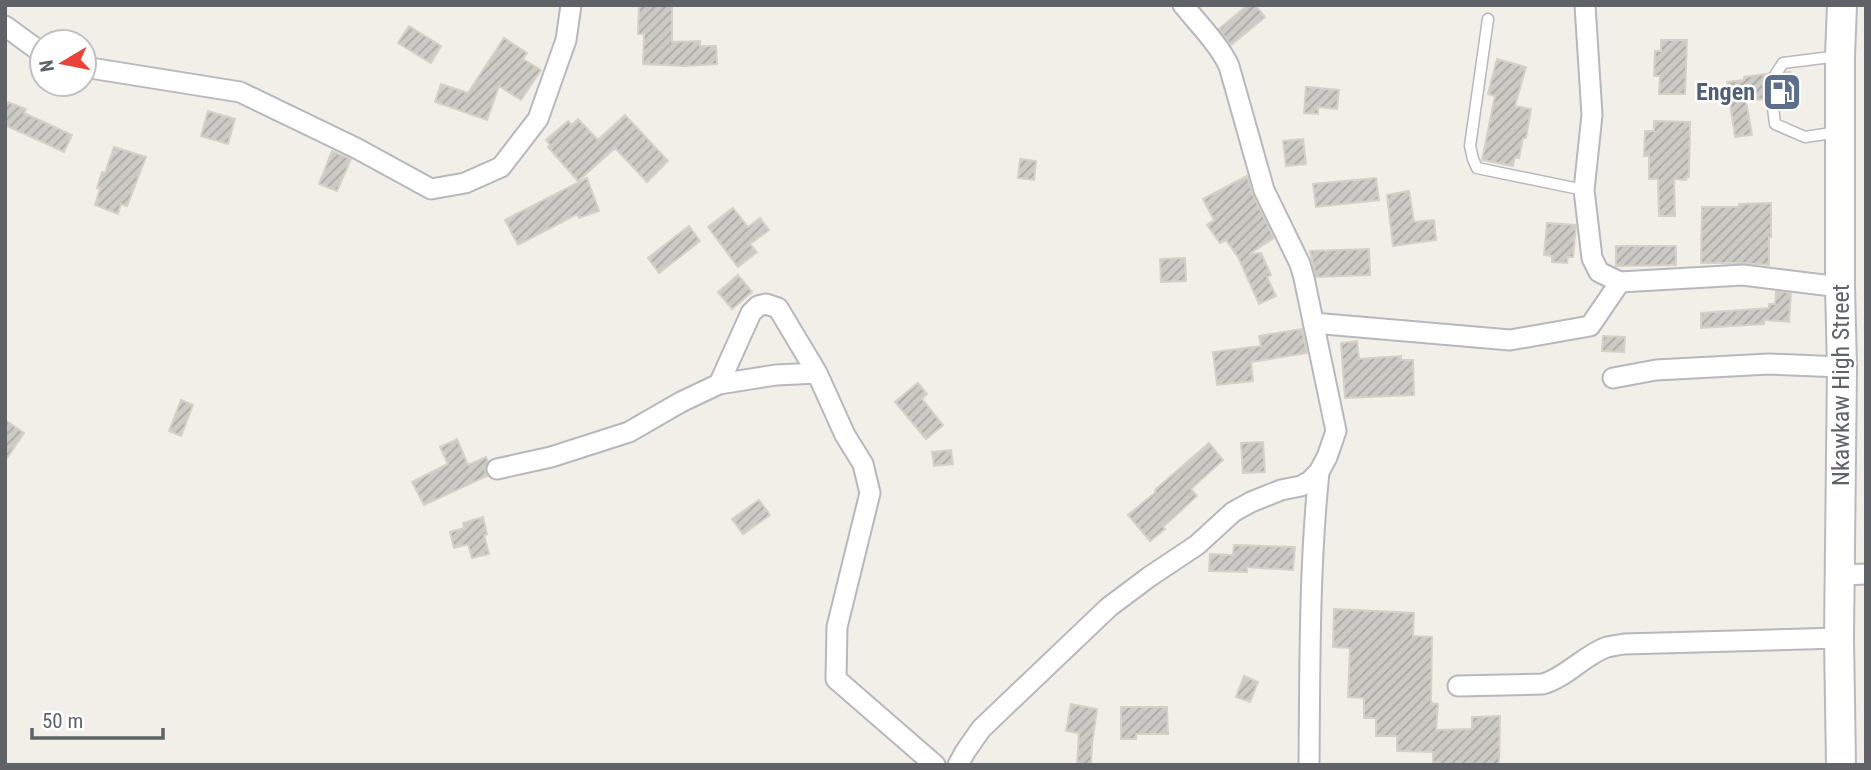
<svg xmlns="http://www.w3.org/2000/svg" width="1871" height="770" font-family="'Roboto Condensed',sans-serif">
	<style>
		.building { fill: url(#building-hatch); stroke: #d6d1c6; stroke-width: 2 }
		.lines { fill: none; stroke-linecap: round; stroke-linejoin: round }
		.service-casing { stroke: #b5b8bc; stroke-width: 13 }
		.minor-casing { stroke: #b5b8bc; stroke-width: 23 }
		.secondary-casing { stroke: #b6babf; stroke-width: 32 }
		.service { stroke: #fff; stroke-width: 10 }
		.minor { stroke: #fff; stroke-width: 19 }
		.secondary { stroke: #fff; stroke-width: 28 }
		.labels { text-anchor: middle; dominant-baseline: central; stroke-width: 5; stroke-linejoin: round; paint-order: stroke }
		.service-label { font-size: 24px; font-weight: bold; fill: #4e5e75; stroke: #fff; text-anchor: end }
		.street-label { font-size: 24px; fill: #5f6368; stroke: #fff }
	</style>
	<defs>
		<pattern id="building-hatch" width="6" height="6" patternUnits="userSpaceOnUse" patternTransform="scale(1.75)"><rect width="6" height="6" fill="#cccac5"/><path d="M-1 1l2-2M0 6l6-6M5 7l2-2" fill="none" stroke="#a9a8a4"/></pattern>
	</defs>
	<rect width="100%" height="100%" fill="#f1efe8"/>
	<path class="building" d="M 639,5 L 672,6 L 672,42 L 700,41 L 700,46 L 716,46 L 717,64 L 685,66 L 643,64 L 644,34 L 638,34 Z
		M 1248,5 L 1255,5 L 1265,17 L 1231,45 L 1219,29 Z
		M 409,26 L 441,46 L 431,63 L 398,43 Z
		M 504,38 L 527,53 L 523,59 L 541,70 L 521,100 L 499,86 L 487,120 L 435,102 L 441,84 L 468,93 Z
		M 1661,40 L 1687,40 L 1685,94 L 1659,94 L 1660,76 L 1654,76 L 1655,51 L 1661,51 Z
		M 1497,59 L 1526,67 L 1515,106 L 1531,109 L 1526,138 L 1523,138 L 1519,158 L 1515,157 L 1513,166 L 1482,160 L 1495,96 L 1488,94 Z
		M 1786,72 L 1790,72 L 1793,96 L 1779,97 L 1778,85 Z
		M 1767,74 L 1763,83 L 1764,99 L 1746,101 L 1752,135 L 1735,137 L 1727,82 L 1744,80 L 1744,77 Z
		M 1306,87 L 1339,90 L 1337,109 L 1318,107 L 1318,114 L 1304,113 Z
		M 5,101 L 26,109 L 24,113 L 72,135 L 64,152 L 5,125 Z
		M 208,111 L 235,119 L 228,144 L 201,136 Z
		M 625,115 L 668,161 L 647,182 L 615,148 L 578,181 L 548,147 L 550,145 L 546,140 L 568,121 L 572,125 L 578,119 L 598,140 Z
		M 1654,121 L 1690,122 L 1689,177 L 1686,177 L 1686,180 L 1674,179 L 1675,216 L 1659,216 L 1658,179 L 1649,179 L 1649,156 L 1644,156 L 1645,131 L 1654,131 Z
		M 1303,139 L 1306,164 L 1286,166 L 1283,141 Z
		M 114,147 L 146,157 L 127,206 L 121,204 L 118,214 L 95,205 L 100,189 L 97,188 L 102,172 L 105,173 Z
		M 332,151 L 351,159 L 337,191 L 319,184 Z
		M 1020,159 L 1036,161 L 1034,180 L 1018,178 Z
		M 1247,176 L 1253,195 L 1274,238 L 1249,254 L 1261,253 L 1271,275 L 1267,277 L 1276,296 L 1259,304 L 1238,257 L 1226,240 L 1220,243 L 1207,225 L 1214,220 L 1203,199 Z
		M 587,178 L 599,211 L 579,218 L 577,214 L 518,245 L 505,220 Z
		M 1376,178 L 1379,200 L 1316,207 L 1313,184 Z
		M 1409,191 L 1414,222 L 1434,220 L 1436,240 L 1393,246 L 1387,195 Z
		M 1771,203 L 1771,237 L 1769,237 L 1769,265 L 1743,263 L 1701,263 L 1702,207 L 1739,207 L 1739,204 Z
		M 733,208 L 748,227 L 760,218 L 769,230 L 750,244 L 757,252 L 738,267 L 708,227 Z
		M 1547,223 L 1576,225 L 1573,257 L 1568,257 L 1567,263 L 1552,262 L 1552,256 L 1544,255 Z
		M 689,226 L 700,241 L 659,273 L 648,258 Z
		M 1616,246 L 1676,246 L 1676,265 L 1616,266 Z
		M 1369,249 L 1370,275 L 1316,277 L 1310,251 Z
		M 1185,258 L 1186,281 L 1161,282 L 1160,259 Z
		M 738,275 L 752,292 L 732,309 L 718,292 Z
		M 1776,291 L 1791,293 L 1789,322 L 1764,320 L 1764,324 L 1701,328 L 1701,313 L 1769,308 L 1769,304 L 1775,304 Z
		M 1302,329 L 1307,353 L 1251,362 L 1253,381 L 1217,385 L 1213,352 L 1261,346 L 1259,336 Z
		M 1603,336 L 1625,337 L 1624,352 L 1602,351 Z
		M 1357,341 L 1359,359 L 1401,356 L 1401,360 L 1413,360 L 1414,395 L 1345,398 L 1341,343 Z
		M 918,383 L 927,394 L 922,399 L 943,425 L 926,439 L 895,402 Z
		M 181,400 L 193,405 L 181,436 L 169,431 Z
		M 5,420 L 24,433 L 5,461 Z
		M 457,439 L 468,465 L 486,457 L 488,462 L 485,471 L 487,476 L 424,505 L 412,482 L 448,464 L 440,447 Z
		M 1263,442 L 1265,472 L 1243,473 L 1241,443 Z
		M 1209,443 L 1223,460 L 1191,489 L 1197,496 L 1163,527 L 1165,529 L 1150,541 L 1128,515 L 1156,492 L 1155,490 Z
		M 951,450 L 953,464 L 934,466 L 932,452 Z
		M 759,500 L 770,515 L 743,534 L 732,519 Z
		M 483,517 L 487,534 L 484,535 L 489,554 L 472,558 L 468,544 L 454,548 L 450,532 L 464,528 L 463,523 Z
		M 1234,545 L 1295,547 L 1293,570 L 1247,567 L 1247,572 L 1209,571 L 1210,554 L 1233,555 Z
		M 1334,609 L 1414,613 L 1413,636 L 1432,637 L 1431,700 L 1431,703 L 1438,704 L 1436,730 L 1472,729 L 1472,717 L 1500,716 L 1499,765 L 1433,765 L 1433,752 L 1397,751 L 1397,736 L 1376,736 L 1376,718 L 1364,718 L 1364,698 L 1348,697 L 1350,648 L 1333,647 Z
		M 1244,676 L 1258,682 L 1250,702 L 1236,697 Z
		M 1071,704 L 1097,709 L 1092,744 L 1091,765 L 1077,765 L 1079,733 L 1066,731 Z
		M 1121,707 L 1167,707 L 1168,734 L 1136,734 L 1136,739 L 1121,739 Z"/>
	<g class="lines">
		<g class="service-casing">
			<path id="service" d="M 1488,19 L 1470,146 L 1473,159 L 1477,168 L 1584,190
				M 1838,132 L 1805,137 L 1775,124 L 1770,83 L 1783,63 L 1839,56"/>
		</g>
		<g class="minor-casing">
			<path id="minor" d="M 1585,5 L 1592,115 L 1584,190 L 1592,258 L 1599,272 L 1620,282 L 1743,275 L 1840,287
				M 5,26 L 42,53
				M 84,67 L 240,92 L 356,148 L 431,189 L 465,183 L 501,167 L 538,119 L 566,40 L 571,5
				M 1313,323 L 1510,340 L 1590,326 L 1620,282
				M 1613,378 L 1656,370 L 1769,364 L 1842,367
				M 719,384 L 751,313 L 758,306 L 766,304 L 778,308 L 817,373 L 845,435 L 863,464 L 870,493 L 837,627 L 836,679 L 935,765
				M 497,469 L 551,457 L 629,432 L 681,402 L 719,384 L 776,375 L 817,373
				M 1841,575 L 1866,574
				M 1458,686 L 1543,684 C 1567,677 1584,655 1607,647 C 1612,646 1618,645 1624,644 L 1839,638
				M 958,765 L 965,752 L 981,729 L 1109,607 L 1149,577 L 1197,545 L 1233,512 L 1251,502 L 1281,490 L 1301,486 L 1310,481 L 1319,472 L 1327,457 L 1336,431 L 1304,278 L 1300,264 L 1264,190 L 1229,66 C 1220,46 1198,23 1183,5
				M 1309,765 C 1310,667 1309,569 1319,472"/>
		</g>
		<g class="secondary-casing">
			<path id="secondary" d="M 1841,765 L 1839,638 L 1842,367 L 1840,287 L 1840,56 L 1842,5"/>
		</g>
		<use href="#service" class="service"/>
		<use href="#minor" class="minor"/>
		<use href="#secondary" class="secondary"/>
	</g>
	<defs>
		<g id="fuel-square" transform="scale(2.0125)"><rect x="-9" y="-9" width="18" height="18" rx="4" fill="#5c6f8a" stroke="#fff"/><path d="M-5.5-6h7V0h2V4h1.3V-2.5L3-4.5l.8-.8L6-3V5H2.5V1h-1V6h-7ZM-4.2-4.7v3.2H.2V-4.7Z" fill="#fff"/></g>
	</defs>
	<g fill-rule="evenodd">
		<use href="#fuel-square" x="1782" y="92"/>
	</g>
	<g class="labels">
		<g class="service-label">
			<text x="1755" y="92">Engen</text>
		</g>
		<g class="street-label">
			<text transform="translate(1841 385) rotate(-90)">Nkawkaw High Street</text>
		</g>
	</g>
	<rect width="1871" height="770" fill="none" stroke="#5f6368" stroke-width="14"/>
	<g transform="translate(63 63) rotate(260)"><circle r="33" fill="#ffffff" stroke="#bfc1c3" stroke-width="2"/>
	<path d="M0-5L12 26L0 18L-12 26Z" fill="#ea4335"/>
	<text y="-10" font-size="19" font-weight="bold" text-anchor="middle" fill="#5f6368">N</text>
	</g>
	<path d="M32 728v10h131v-10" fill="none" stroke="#5f6368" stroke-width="3.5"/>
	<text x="42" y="728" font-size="21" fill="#5f6368" stroke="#ffffff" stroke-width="5" paint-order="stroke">50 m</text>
</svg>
